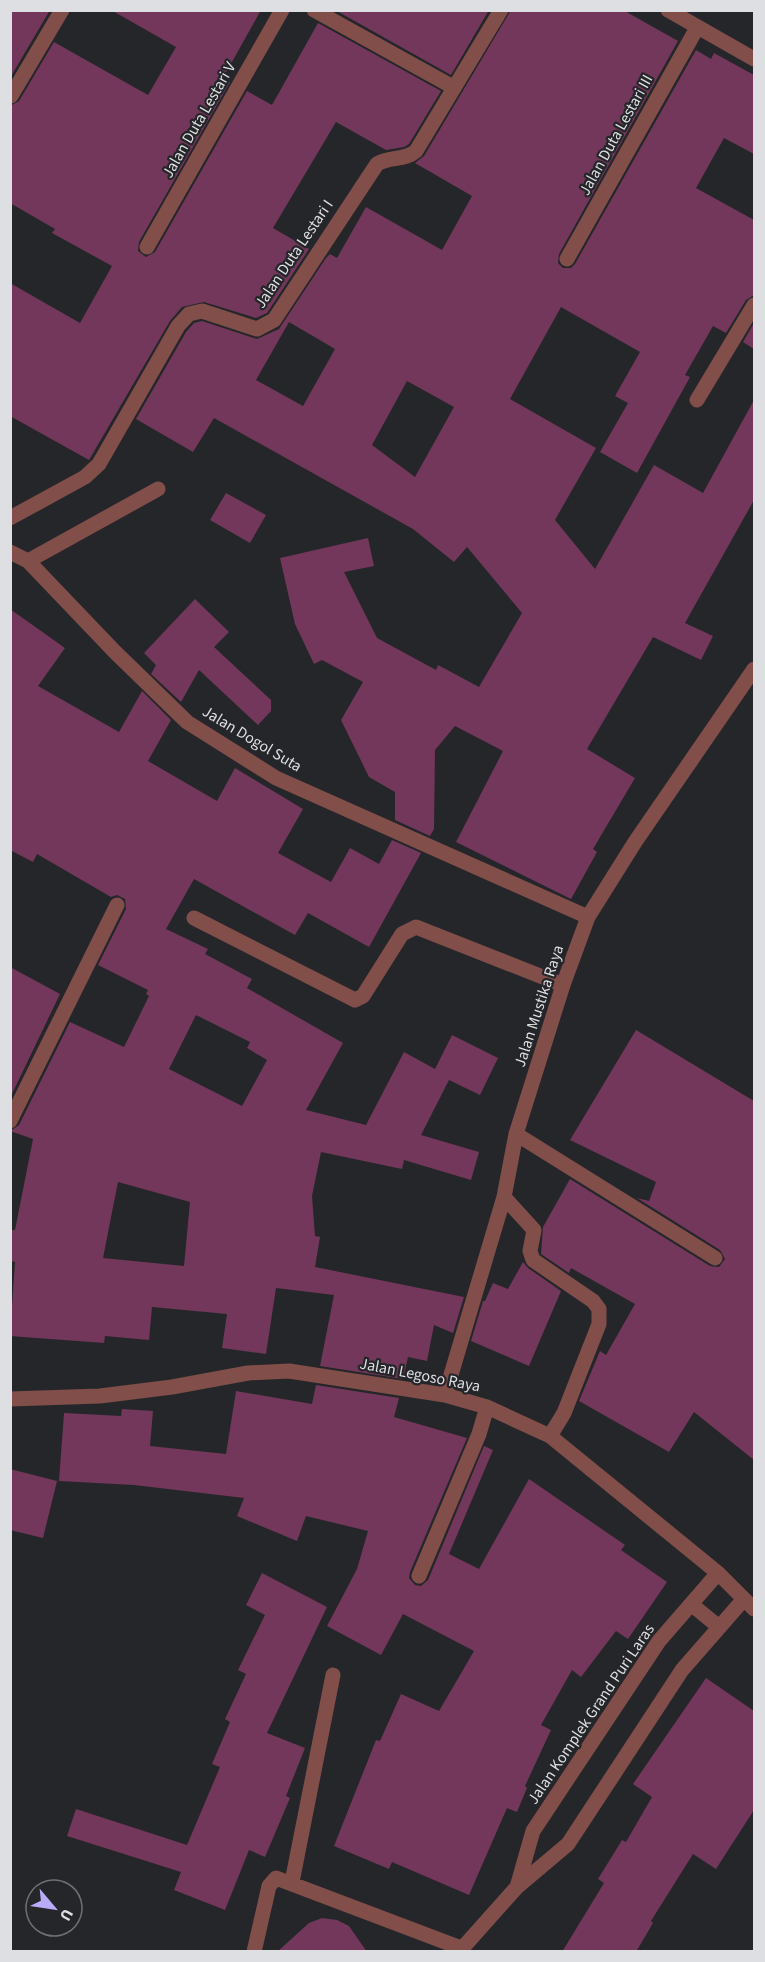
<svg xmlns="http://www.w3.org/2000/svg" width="765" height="1962" font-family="'Source Sans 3',sans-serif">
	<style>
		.building { fill: #72375a; fill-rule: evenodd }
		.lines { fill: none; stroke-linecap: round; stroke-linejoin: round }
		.minor { stroke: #814e4a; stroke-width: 15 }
		.labels { text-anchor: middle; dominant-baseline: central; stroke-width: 4.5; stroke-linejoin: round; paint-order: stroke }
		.street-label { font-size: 16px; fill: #dedfe2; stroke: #25262a }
	</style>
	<rect width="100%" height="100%" fill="#25262a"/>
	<path class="building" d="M 10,10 L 50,10 L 10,78 Z
		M 111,10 L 261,10 L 223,78 L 230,82 L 139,242 L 138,251 L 146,257 L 155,252 L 247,91 L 272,105 L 318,23 L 441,91 L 409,144 L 404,147 L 386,150 L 336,122 L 273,228 L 309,249 L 267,313 L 256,318 L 204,302 L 182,307 L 170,321 L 89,460 L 10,416 L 10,283 L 80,323 L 112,266 L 52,233 L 55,229 L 10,203 L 10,106 L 19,101 L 54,42 L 148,95 L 176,47 Z
		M 335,10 L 489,10 L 451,75 Z
		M 511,10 L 623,10 L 678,41 L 559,254 L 558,263 L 563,268 L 571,268 L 575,264 L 696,50 L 711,59 L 714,53 L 754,75 L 754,154 L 724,138 L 696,188 L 754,220 L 754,295 L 746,300 L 726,333 L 713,326 L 685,375 L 690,377 L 637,473 L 600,452 L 628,403 L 615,396 L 640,352 L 561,307 L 510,399 L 596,448 L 555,520 L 595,569 L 654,465 L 703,493 L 754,400 L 754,500 L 685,623 L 713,636 L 701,660 L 653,637 L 587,749 L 635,778 L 593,849 L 597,852 L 571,899 L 456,842 L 503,751 L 455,726 L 435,750 L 434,829 L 430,836 L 395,820 L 395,792 L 369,777 L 341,720 L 363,682 L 322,660 L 314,664 L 295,624 L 280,558 L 368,538 L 374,566 L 344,572 L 377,638 L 436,670 L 438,665 L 479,687 L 522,613 L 467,547 L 454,562 L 413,529 L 214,418 L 193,452 L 136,419 L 186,332 L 194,323 L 202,321 L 257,339 L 279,329 L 326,258 L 330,254 L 337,258 L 366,207 L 442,250 L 472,196 L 415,163 L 424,156 ZM 289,322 L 335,349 L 303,406 L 256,380 ZM 407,381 L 454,407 L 415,477 L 372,445 Z
		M 754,323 L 754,349 L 743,342 Z
		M 226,493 L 266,515 L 250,543 L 210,520 Z
		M 195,599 L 229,632 L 214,647 L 271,700 L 271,711 L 258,725 L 199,670 L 181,702 L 151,674 L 156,665 L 144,653 Z
		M 10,609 L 65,648 L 38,686 L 119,732 L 142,691 L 171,720 L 148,761 L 217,801 L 235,768 L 303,809 L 278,853 L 331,882 L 350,848 L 379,864 L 392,840 L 421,853 L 369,947 L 308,913 L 295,935 L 194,879 L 166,929 L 208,949 L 205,954 L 252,979 L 247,988 L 343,1043 L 306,1110 L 366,1125 L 404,1052 L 435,1069 L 452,1035 L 498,1058 L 480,1095 L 449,1080 L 421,1135 L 479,1152 L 471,1180 L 404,1160 L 402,1169 L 321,1152 L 312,1196 L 315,1236 L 320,1237 L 315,1267 L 464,1297 L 453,1333 L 434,1325 L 427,1361 L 408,1357 L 403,1379 L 320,1366 L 334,1295 L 276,1288 L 266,1354 L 222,1348 L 227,1314 L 152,1307 L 149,1340 L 105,1336 L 104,1343 L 10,1336 L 15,1262 L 10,1261 L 12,1230 L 15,1230 L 33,1139 L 10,1131 L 19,1125 L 70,1022 L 124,1047 L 149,996 L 146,994 L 148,990 L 98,965 L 126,909 L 125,899 L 117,895 L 111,897 L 37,854 L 33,862 L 10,850 ZM 196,1015 L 250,1042 L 247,1048 L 267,1060 L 242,1106 L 169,1069 ZM 118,1182 L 190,1202 L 184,1266 L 103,1258 Z
		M 10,967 L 60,994 L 10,1098 Z
		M 636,1030 L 754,1101 L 754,1460 L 694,1412 L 669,1452 L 579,1401 L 600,1351 L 606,1355 L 635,1304 L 571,1268 L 569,1273 L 541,1254 L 543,1227 L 570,1179 L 710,1266 L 719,1267 L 725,1259 L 720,1250 L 637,1198 L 649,1201 L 656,1182 L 570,1140 Z
		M 523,1262 L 528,1268 L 561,1291 L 529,1366 L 471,1341 L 483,1301 L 485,1301 L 493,1283 L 508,1289 Z
		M 316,1385 L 399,1398 L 394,1417 L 467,1438 L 410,1572 L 409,1578 L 415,1585 L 421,1586 L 428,1580 L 484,1446 L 493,1450 L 449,1554 L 479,1569 L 529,1479 L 625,1545 L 621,1550 L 667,1582 L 628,1639 L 616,1631 L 581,1677 L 572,1670 L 541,1725 L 551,1730 L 525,1786 L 527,1788 L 517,1812 L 507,1808 L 469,1895 L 392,1862 L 389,1869 L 334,1846 L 376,1740 L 380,1741 L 401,1694 L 439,1711 L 474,1651 L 403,1614 L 381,1655 L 327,1626 L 357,1569 L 368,1531 L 306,1516 L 297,1541 L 237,1516 L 244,1498 L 134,1485 L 59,1481 L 64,1413 L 121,1416 L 122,1409 L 153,1411 L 150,1446 L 226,1454 L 236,1391 L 312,1404 Z
		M 10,1469 L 57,1481 L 43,1538 L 10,1530 Z
		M 262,1573 L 327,1607 L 267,1733 L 305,1748 L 286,1796 L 290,1798 L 265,1857 L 249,1850 L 225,1910 L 174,1890 L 181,1872 L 67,1836 L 76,1809 L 187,1845 L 220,1767 L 212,1764 L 230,1722 L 225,1719 L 246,1674 L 238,1670 L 265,1615 L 246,1605 Z
		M 706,1678 L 754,1711 L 754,1810 L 716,1869 L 693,1854 L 651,1921 L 653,1923 L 636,1952 L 562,1952 L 604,1883 L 598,1879 L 622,1840 L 626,1842 L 652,1797 L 633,1784 Z
		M 322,1918 L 337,1920 L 349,1926 L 367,1952 L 277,1952 L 309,1923 Z"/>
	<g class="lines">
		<path class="minor" d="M 314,10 L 453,87
			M 668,10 L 754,59
			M 11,96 L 62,10
			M 147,247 L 282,10
			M 567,259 L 697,28
			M 697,400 L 754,305
			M 10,518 L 85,477 L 99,464 L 178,326 L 189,314 L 202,311 L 257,329 L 274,320 L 377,164 C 389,156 405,161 416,151 L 501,10
			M 10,552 L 28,561 L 115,652 L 187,722 L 276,778 L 588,917
			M 28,561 L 158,489
			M 194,918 L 355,1000 L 363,996 L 402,934 L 416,927 L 563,985
			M 10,1121 L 117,905
			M 516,1134 L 715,1258
			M 504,1197 L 534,1230 L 530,1251 L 533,1260 L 593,1301 L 599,1309 L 599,1324 L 564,1413 L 550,1436
			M 445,1395 L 504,1197 L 516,1134 L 563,985 L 588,917 L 635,842 L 754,669
			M 10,1399 L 100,1396 L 172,1387 L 248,1373 L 289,1371 L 445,1395 L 487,1407 L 550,1436 L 718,1573 L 754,1609
			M 419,1576 L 479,1434 L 487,1407
			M 691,1604 L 719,1627
			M 292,1882 L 333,1675
			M 517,1887 L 533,1831 L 659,1641 L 718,1573
			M 254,1952 L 269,1886 L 276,1878 L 461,1948
			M 459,1952 L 517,1887 L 568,1844 L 682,1670 L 744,1599"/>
	</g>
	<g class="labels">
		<g class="street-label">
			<text transform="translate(199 120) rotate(-60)">Jalan Duta Lestari V</text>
			<text transform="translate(616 135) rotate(-61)">Jalan Duta Lestari III</text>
			<text transform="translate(294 254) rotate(-56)">Jalan Duta Lestari I</text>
			<text transform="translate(252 739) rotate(31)">Jalan Dogol Suta</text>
			<text transform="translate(539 1006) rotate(-72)">Jalan Mustika Raya</text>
			<text transform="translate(420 1375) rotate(11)">Jalan Legoso Raya</text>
			<text transform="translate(591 1714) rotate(-56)">Jalan Komplek Grand Puri Laras</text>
		</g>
	</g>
	<rect width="765" height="1962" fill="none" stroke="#dedfe2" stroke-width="24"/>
	<g transform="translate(54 1908) rotate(119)"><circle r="28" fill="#25262a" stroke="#6f7074" stroke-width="1.5"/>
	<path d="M0-4.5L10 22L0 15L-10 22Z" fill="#b9abf7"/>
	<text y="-9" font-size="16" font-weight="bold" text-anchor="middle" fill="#dedfe2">U</text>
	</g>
</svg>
